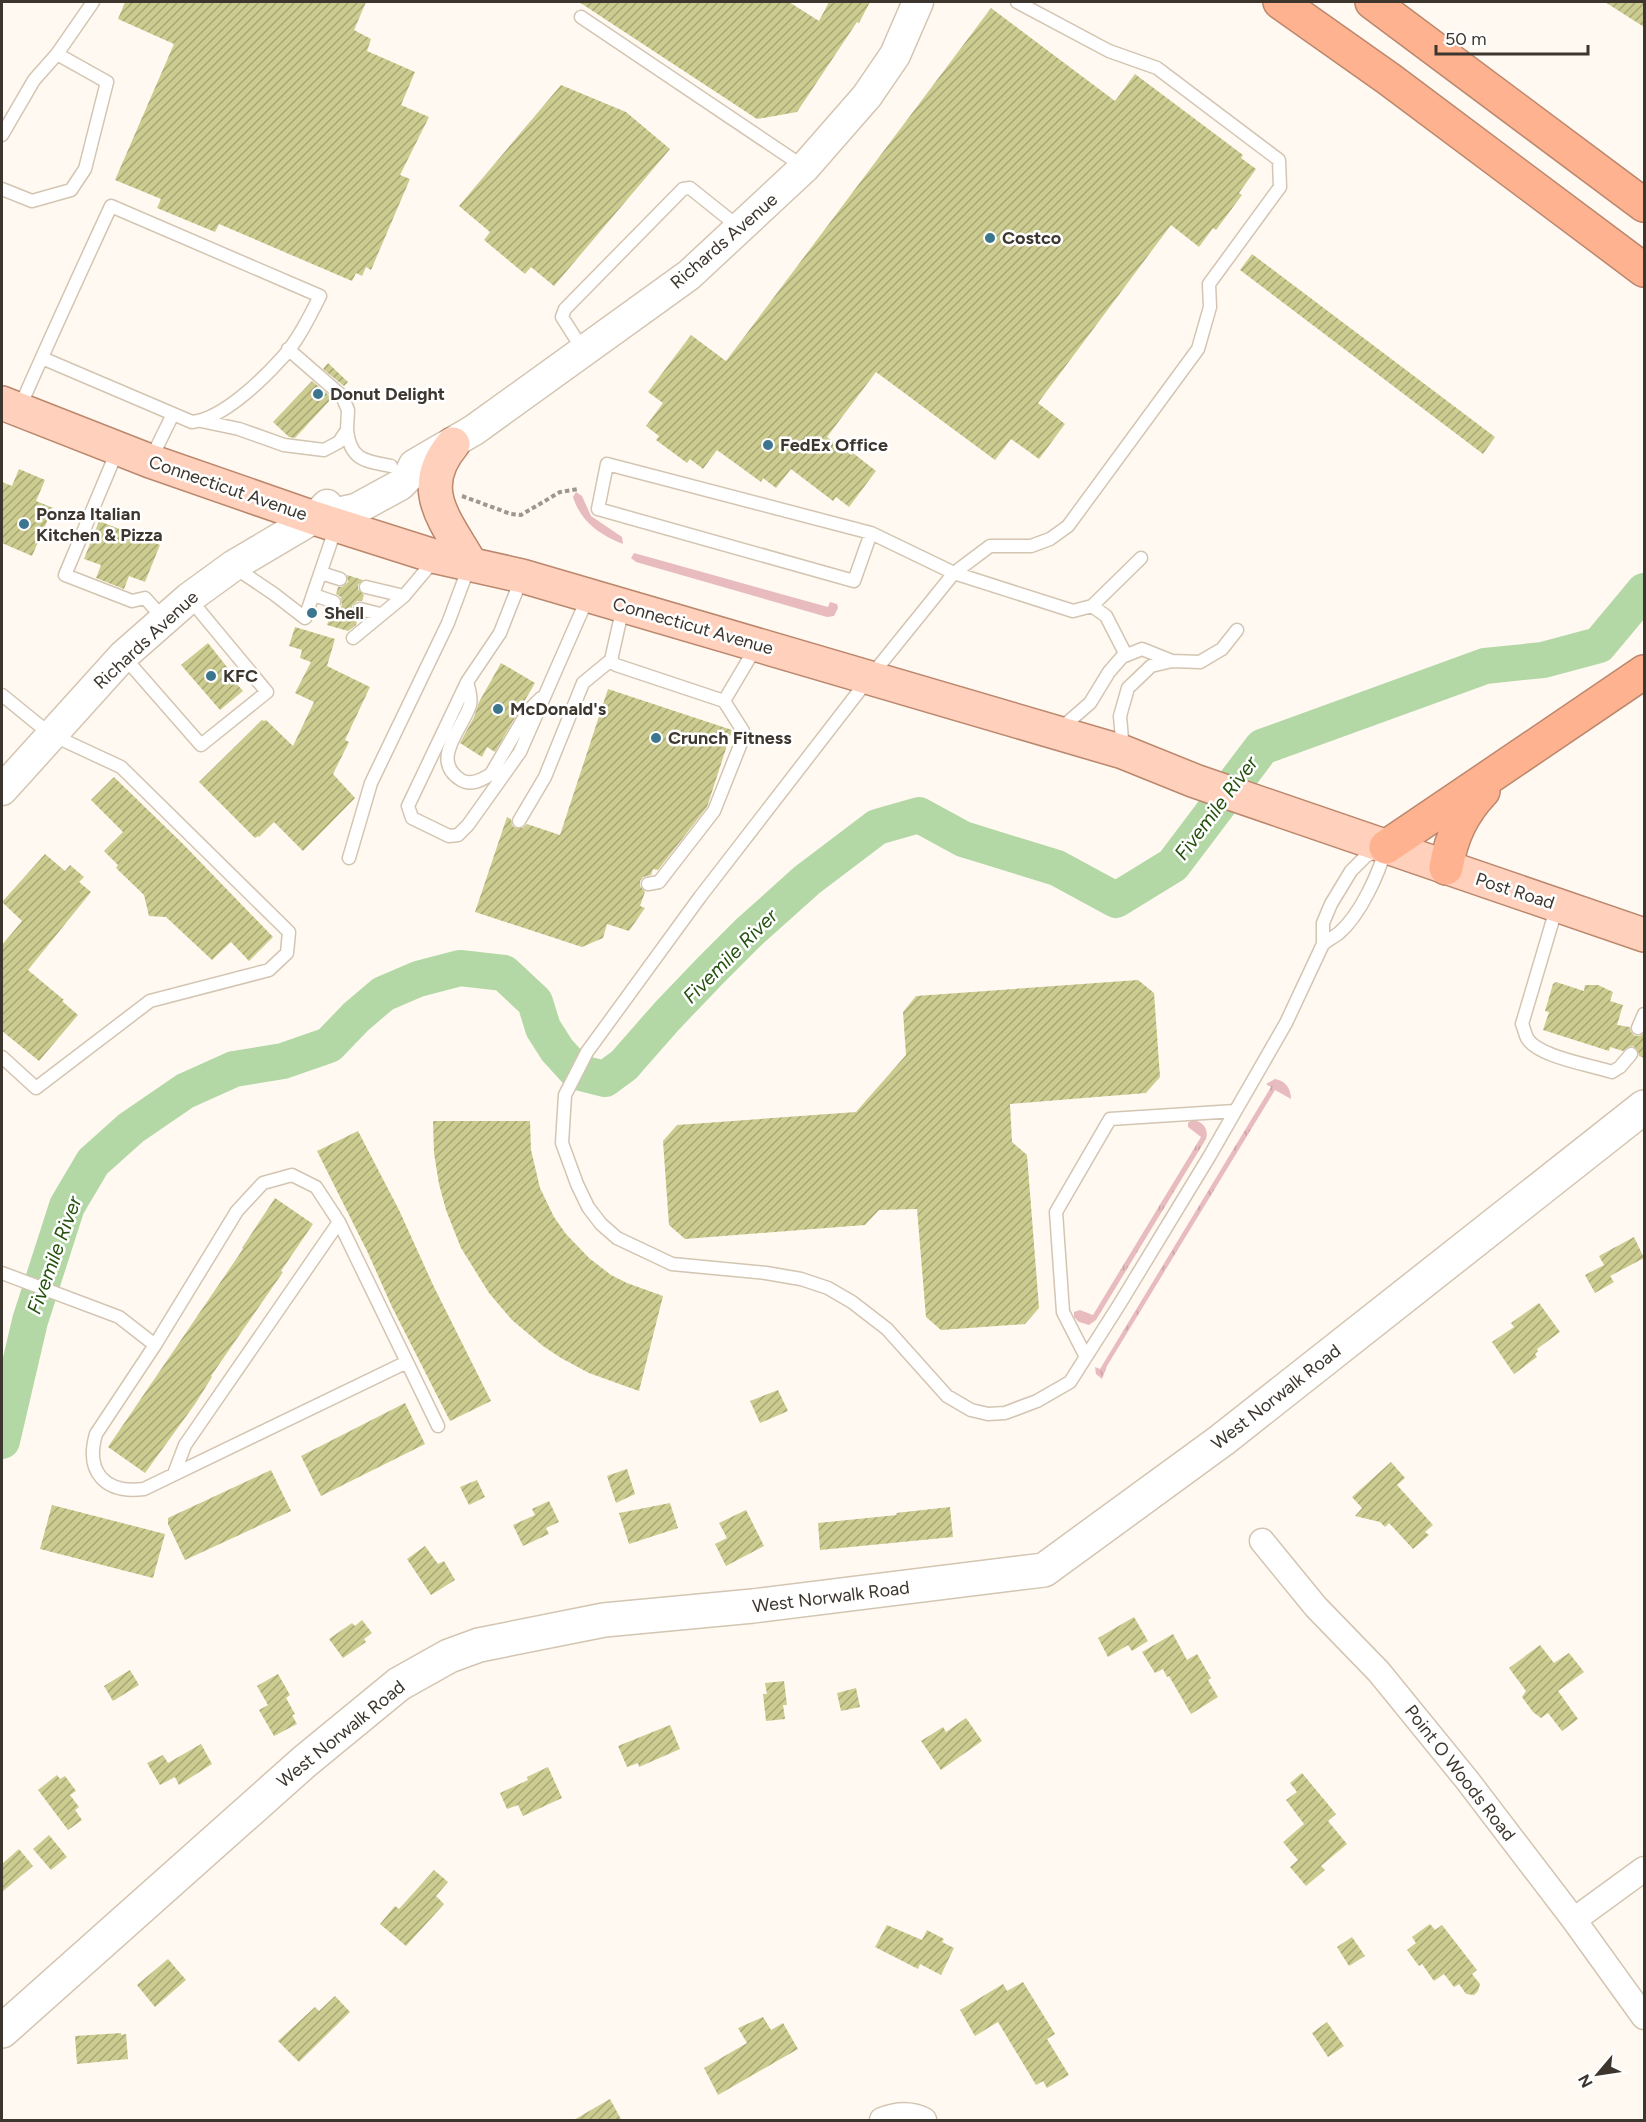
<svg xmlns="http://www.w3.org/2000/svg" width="1646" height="2122" font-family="Figtree,sans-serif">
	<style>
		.grass { fill: url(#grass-tufts) }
		.garden { fill: #e8bcbe }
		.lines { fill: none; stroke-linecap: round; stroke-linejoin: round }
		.river { stroke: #b3d8a6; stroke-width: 36 }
		.building { fill: url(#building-hatch) }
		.service-casing { stroke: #d3c5b1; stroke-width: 15 }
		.minor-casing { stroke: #d3c5b1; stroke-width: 27 }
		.tertiary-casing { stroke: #d3c5b1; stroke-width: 33 }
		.secondary-casing { stroke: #d3c5b1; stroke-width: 36 }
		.primary-casing { stroke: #bb876d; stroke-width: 36 }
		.motorway-casing { stroke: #bb876d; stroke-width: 36 }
		.path { stroke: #9d978f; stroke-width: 4; stroke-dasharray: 4.5 3; stroke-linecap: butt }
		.service { stroke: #fff; stroke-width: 12 }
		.minor { stroke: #fff; stroke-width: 24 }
		.tertiary { stroke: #fff; stroke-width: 30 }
		.secondary { stroke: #fff; stroke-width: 33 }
		.primary { stroke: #ffd1bc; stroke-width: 33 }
		.motorway { stroke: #ffb28f; stroke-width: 33 }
		.poi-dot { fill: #3c758e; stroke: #fff; stroke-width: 2 }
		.labels { text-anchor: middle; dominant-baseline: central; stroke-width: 5; stroke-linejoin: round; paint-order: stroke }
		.poi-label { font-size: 18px; font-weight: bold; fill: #3c362e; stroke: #fff; text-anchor: start }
		.street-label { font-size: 18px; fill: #3c362e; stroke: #fff }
		.water-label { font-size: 20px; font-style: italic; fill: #24510d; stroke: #fff }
	</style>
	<defs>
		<pattern id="grass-tufts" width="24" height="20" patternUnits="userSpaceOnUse" patternTransform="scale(1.5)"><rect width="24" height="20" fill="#e8bcbe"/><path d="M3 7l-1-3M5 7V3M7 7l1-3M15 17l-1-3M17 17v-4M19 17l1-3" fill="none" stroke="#c8a2a4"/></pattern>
		<pattern id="building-hatch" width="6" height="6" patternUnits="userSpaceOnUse" patternTransform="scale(1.5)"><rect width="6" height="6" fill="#cdcc90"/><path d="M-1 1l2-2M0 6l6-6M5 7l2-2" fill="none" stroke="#a8a676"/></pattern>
	</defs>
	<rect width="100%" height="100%" fill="#fff9f1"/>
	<path class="grass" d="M 1275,1079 C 1286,1081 1291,1089 1291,1099 L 1275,1090 L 1107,1366 L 1102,1379 L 1096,1374 L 1095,1367 L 1100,1369 L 1271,1087 L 1266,1084 Z
		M 1192,1120 C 1203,1121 1209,1129 1206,1139 L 1096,1320 L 1089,1325 L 1079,1322 L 1074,1317 L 1074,1312 L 1080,1310 L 1093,1315 L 1201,1137 L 1188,1127 L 1188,1123 Z"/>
	<path class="garden" d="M 576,492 L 582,496 L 591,516 L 622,537 L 623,544 C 600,535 581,522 573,497 Z
		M 634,553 L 828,607 L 830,602 L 837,604 L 838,608 L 834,616 L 827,617 L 636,562 L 631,558 Z"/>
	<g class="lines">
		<path class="river" d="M 2,1441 L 30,1321 L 67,1206 L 93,1162 L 131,1128 L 185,1091 L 234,1069 L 283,1061 L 329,1045 L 356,1017 L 383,994 L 418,979 L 460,968 L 504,973 L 535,1002 L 543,1028 L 557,1050 L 577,1072 L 605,1079 L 624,1065 L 667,1016 L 711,970 L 748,933 L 807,880 L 877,827 L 919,815 L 963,839 L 1057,868 L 1116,900 L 1173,865 L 1262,747 L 1485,666 L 1543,660 L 1599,645 L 1644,591"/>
	</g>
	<path class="building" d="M 125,2 L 366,2 L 354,30 L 371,39 L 367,51 L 415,72 L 401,105 L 429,117 L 400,175 L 410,179 L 371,270 L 366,267 L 362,276 L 356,273 L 352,281 L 219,224 L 215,232 L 157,208 L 161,199 L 115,180 L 174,44 L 118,19 Z
		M 579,2 L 789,2 L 819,21 L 829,2 L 870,2 L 859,23 L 857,22 L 797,112 L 757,119 Z
		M 1605,2 L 1644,2 L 1644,27 Z
		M 991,8 L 1115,101 L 1135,74 L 1243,155 L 1241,158 L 1256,169 L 1239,193 L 1242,195 L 1216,230 L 1213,228 L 1199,247 L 1171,225 L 1038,403 L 1065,424 L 1039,459 L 1011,439 L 995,460 L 876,372 L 827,437 L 851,455 L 853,453 L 876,471 L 849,507 L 836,497 L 833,501 L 791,469 L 776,488 L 763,478 L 761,482 L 717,450 L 703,469 L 690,459 L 687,463 L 656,440 L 659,436 L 646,426 L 663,403 L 648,392 L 691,335 L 726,361 Z
		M 561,85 L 626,112 L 670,149 L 554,286 L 531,267 L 525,274 L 484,240 L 490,232 L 459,206 Z
		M 1252,254 L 1495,437 L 1483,454 L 1240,270 Z
		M 328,363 L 348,382 L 344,386 L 323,369 Z
		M 312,381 L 332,398 L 295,438 L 289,437 L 273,422 Z
		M 19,469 L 45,480 L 36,501 L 53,508 L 32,556 L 2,543 L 2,482 L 12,486 Z
		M 99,521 L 160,545 L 145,582 L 129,576 L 124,589 L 96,578 L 101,565 L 84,559 Z
		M 347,575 L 363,580 L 358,585 L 358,589 L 364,595 L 362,601 L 357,601 L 352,606 L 352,612 L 358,617 L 356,625 L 348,631 L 327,625 L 332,610 L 336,610 L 342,605 L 341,597 L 336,594 L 338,587 L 342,587 L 348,582 Z
		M 295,627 L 335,639 L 327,666 L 370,687 L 345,740 L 349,742 L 333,774 L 355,798 L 303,851 L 274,822 L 259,837 L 258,836 L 255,838 L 199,782 L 262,720 L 264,721 L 266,720 L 293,746 L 314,702 L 295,693 L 311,662 L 300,658 L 302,650 L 289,646 Z
		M 208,643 L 238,681 L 236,683 L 243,691 L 220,710 L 181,665 Z
		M 501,663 L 535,683 L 495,752 L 487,747 L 482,757 L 460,743 L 474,717 L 479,702 Z
		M 608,689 L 732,730 L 707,807 L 658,870 L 653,869 L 651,875 L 643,877 L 640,881 L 640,886 L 645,892 L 640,906 L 645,908 L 629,931 L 607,924 L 603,938 L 582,947 L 475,912 L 507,817 L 511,819 L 512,825 L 515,828 L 523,828 L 527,824 L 560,835 Z
		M 114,777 L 183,844 L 273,937 L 249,961 L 231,942 L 212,960 L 166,917 L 149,916 L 144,895 L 116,868 L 118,865 L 104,851 L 123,832 L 91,800 Z
		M 45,854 L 65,871 L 70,865 L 84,877 L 79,882 L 91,892 L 28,970 L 64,1000 L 62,1001 L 78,1015 L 39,1061 L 2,1031 L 2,945 L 22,921 L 2,902 Z
		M 1138,980 L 1154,993 L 1160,1077 L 1146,1093 L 1010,1104 L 1012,1142 L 1027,1155 L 1039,1308 L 1025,1324 L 941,1330 L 926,1317 L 917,1209 L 879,1210 L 865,1225 L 685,1239 L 669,1225 L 663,1141 L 677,1125 L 856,1112 L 906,1055 L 903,1012 L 916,996 Z
		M 1556,982 L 1584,991 L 1585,985 L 1598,985 L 1613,992 L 1610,1001 L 1623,1005 L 1617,1025 L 1630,1027 L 1631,1032 L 1635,1036 L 1640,1036 L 1644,1033 L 1644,1058 L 1639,1056 L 1638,1051 L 1633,1046 L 1628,1047 L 1623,1051 L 1610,1047 L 1609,1051 L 1543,1030 L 1549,1012 L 1545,1011 L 1553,984 Z
		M 433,1121 L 530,1121 L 531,1150 L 540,1188 L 554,1217 L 566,1234 L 589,1258 L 611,1275 L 627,1283 L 663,1296 L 639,1391 L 589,1373 L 561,1358 L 543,1346 L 512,1320 L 489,1293 L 461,1248 L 446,1210 L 439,1184 L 434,1153 Z
		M 358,1131 L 399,1210 L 434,1287 L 491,1401 L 450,1421 L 392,1307 L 368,1253 L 317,1151 Z
		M 275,1198 L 313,1224 L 281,1271 L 283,1272 L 211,1376 L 212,1377 L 195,1404 L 145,1473 L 108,1447 L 243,1249 L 242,1248 Z
		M 1634,1237 L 1644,1258 L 1610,1276 L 1614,1282 L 1595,1293 L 1585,1275 L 1604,1265 L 1599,1256 Z
		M 1539,1303 L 1560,1332 L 1537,1349 L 1538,1351 L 1535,1354 L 1537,1357 L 1514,1374 L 1492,1342 L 1514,1327 L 1511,1323 Z
		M 778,1390 L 788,1411 L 760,1423 L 750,1401 Z
		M 405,1403 L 425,1444 L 321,1496 L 301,1456 Z
		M 1391,1462 L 1405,1478 L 1397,1485 L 1433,1525 L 1425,1532 L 1429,1535 L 1413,1549 L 1389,1523 L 1385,1527 L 1380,1522 L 1355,1516 L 1362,1508 L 1352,1497 Z
		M 627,1469 L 635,1494 L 616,1503 L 607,1476 Z
		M 271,1470 L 291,1511 L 185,1560 L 168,1524 L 168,1518 Z
		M 477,1480 L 485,1497 L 469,1505 L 460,1487 Z
		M 549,1501 L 559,1522 L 546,1528 L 549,1534 L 523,1546 L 513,1525 L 535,1515 L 532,1509 Z
		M 670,1503 L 678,1528 L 629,1544 L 619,1513 Z
		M 52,1505 L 165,1534 L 153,1578 L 40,1549 Z
		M 950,1507 L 953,1537 L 820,1550 L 818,1523 L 897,1515 L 896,1513 Z
		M 746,1510 L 764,1546 L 726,1566 L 715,1544 L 727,1538 L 719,1523 Z
		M 425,1546 L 438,1564 L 444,1561 L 455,1580 L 431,1595 L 407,1559 Z
		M 1134,1617 L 1148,1641 L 1132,1651 L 1128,1645 L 1108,1657 L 1098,1638 Z
		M 362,1620 L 372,1633 L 364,1639 L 366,1642 L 343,1658 L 329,1639 L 352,1623 L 355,1626 Z
		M 1173,1634 L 1187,1660 L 1197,1654 L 1211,1678 L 1208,1680 L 1218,1697 L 1191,1714 L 1169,1676 L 1167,1677 L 1163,1669 L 1155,1673 L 1142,1652 Z
		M 1540,1645 L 1554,1663 L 1569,1653 L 1584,1672 L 1558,1691 L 1578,1719 L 1562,1731 L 1548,1713 L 1541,1718 L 1533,1712 L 1522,1697 L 1526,1691 L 1509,1668 Z
		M 130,1670 L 139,1685 L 113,1701 L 104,1686 Z
		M 278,1674 L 290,1695 L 286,1698 L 295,1714 L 292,1715 L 297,1724 L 274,1736 L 259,1710 L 268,1705 L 257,1686 Z
		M 784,1681 L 787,1705 L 783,1705 L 785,1719 L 766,1721 L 763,1694 L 767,1694 L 765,1683 Z
		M 856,1688 L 860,1707 L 841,1711 L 837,1693 Z
		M 966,1718 L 982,1741 L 941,1770 L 921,1741 L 943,1727 L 946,1732 Z
		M 670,1725 L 680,1749 L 639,1767 L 638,1763 L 627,1767 L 618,1746 Z
		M 201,1744 L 212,1764 L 179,1785 L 175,1777 L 160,1785 L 147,1763 L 163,1755 L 168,1763 Z
		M 548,1767 L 562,1798 L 523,1816 L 518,1805 L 507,1809 L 500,1793 L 528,1780 L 527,1777 Z
		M 1302,1773 L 1336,1814 L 1328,1821 L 1347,1844 L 1321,1866 L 1325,1870 L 1306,1886 L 1290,1867 L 1298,1860 L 1283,1842 L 1304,1824 L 1286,1800 L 1297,1792 L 1290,1783 Z
		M 57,1775 L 60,1779 L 65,1776 L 76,1791 L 70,1795 L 79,1807 L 75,1810 L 82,1820 L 68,1830 L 38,1790 Z
		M 49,1835 L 67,1857 L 51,1870 L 33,1849 Z
		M 19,1849 L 33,1866 L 2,1892 L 2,1864 Z
		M 434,1870 L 448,1882 L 436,1896 L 444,1904 L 406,1946 L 380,1924 L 395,1906 L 399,1909 Z
		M 1430,1924 L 1435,1930 L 1442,1925 L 1477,1970 L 1472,1974 L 1480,1984 L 1478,1991 L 1474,1995 L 1466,1994 L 1459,1984 L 1454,1987 L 1444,1974 L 1434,1981 L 1422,1964 L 1419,1966 L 1407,1950 L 1416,1943 L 1412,1937 Z
		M 887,1925 L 922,1940 L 927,1930 L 944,1939 L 942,1942 L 954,1948 L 941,1975 L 920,1964 L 918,1969 L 875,1947 Z
		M 1352,1937 L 1365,1956 L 1349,1966 L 1337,1947 Z
		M 168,1959 L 186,1980 L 155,2007 L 137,1985 Z
		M 1023,1982 L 1055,2034 L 1047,2039 L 1069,2075 L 1047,2088 L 1043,2081 L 1036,2085 L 998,2022 L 975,2036 L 960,2010 L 1003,1984 L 1007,1991 Z
		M 335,1996 L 350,2012 L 299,2062 L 278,2041 L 315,2007 L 319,2011 Z
		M 763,2017 L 771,2030 L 783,2023 L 798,2049 L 718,2095 L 704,2068 L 747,2043 L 738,2028 Z
		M 1327,2022 L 1344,2046 L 1328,2057 L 1312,2033 Z
		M 121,2033 L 121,2035 L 126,2034 L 128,2059 L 77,2064 L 75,2036 Z
		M 610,2099 L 622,2121 L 572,2121 Z"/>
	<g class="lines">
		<g class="service-casing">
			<path id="service" d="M 1017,2 L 1109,51 L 1157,68 L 1279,160 L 1280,187 L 1209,284 L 1210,307 L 1198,349 L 1068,526 L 1050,539 L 1031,546 L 990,546 L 954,573 L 870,677 L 700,897 L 587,1052 L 565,1095 L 562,1143 L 577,1184 L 588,1207 L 601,1224 L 617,1238 L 672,1264 L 766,1273 L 801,1279 L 828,1288 L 852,1302 L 887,1329 L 947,1396 L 971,1410 L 988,1414 L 1005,1413 L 1037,1401 L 1070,1382 L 1119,1305 L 1209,1157 L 1286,1023 L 1323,944 L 1323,923 L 1331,904 L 1351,871 L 1366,856 L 1379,850
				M 581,17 L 804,167
				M 2,135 L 34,80 L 57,54 L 93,2
				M 2,189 L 32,201 L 71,190 L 85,169 L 107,82 L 57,54
				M 583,350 L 562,317 L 565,309 L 683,189 L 690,188 L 740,228
				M 19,409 C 49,341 80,273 111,206 L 320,296 C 310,316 296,344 281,359 C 261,381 222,419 192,422 L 42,358
				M 201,421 L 239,429 L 284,445 L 324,450 L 339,442 L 347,430 L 348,410 L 342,396 L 288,349
				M 347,430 C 350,460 365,461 391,466
				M 118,449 L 65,575 L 132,601 L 145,598 L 164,619
				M 150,461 L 173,414
				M 871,533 L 854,581 L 598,509 L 607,464 L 871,533 L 954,573 L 1073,611 L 1092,606 L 1141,558
				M 234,567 L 274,594 L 305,618 L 336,527
				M 321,573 L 340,579
				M 522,577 L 500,633 L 467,682 L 408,806 L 412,818 L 449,836 L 458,835 L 468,825 L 520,752 L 588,597
				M 366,587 L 404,596
				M 314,595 L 334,602
				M 1092,606 L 1106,616 L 1126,655
				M 623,607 L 611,660 L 616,665 L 724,701 L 756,647
				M 360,609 L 380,614
				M 353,638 L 404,596 L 436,558
				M 124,657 L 201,745 L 267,692 L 189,598
				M 1172,661 L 1200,662 L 1222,649 L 1237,630
				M 467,682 C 469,689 472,698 470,705 C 463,728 429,760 461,780 C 471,786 482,780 491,774 L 528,711 L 541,698
				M 2,695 L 50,734 L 121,767 L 289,932 L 287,953 L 269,970 L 150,1001 L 36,1088 L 2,1057
				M 1059,730 L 1090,703 L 1109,672 L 1122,657 L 1142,649 L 1172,661 L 1151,666 L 1128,688 L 1120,716 L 1123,751
				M 519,821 L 545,777 L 583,683 L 611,660
				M 349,858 L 371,783 L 448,623 L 470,564
				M 648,884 L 659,882 L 714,811 L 743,738 L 743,731 L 724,701
				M 1557,906 L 1522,1024 C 1524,1028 1525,1034 1527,1038 C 1538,1057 1591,1065 1612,1072 L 1620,1067 L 1631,1054
				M 1323,944 C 1328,940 1334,937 1339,933 C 1360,915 1379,874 1386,847
				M 1638,1028 L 1644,1014
				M 2,1273 L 119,1317 L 155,1345
				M 1086,1357 L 1063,1312 L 1056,1212 L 1110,1119 L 1235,1111
				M 407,1362 L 144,1489 C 105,1494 85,1472 96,1434 L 155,1345 L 237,1211 L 263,1183 L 292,1175 L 316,1187 L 339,1222 L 438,1426
				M 174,1474 L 185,1445 L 339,1222"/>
		</g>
		<g class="minor-casing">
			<path id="minor" d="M 1262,1541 L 1316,1607 L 1379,1672 L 1467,1780 L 1574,1920 L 1644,2017
				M 1574,1920 L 1644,1869
				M 882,2120 C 897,2114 910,2113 924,2120"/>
		</g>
		<g class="tertiary-casing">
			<path id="tertiary" d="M 314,518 L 356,509 L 400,485 L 409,476 L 414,465 L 474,430 L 689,275 L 805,167 L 867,96 L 895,55 L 918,2
				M 2,790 L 123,656 L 189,598 L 233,566 L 314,518 L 327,505"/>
		</g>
		<g class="secondary-casing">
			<path id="secondary" d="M 2,2031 L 304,1762 L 399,1684 L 449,1656 L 479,1645 L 604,1620 L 753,1606 L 1044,1570 L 1222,1440 L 1644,1107"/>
		</g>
		<g class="primary-casing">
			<path id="primary" d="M 2,403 L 150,461 L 314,518 L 437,557 L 522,576 L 1123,752 L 1195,781 L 1644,935
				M 453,444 C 415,489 446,521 470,563"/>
		</g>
		<g class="motorway-casing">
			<path id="motorway" d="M 1280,2 L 1389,79 L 1644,270
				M 1372,2 L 1644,205
				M 1386,847 L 1644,672
				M 1446,868 C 1451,837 1462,813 1483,791"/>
		</g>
		<path class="path" d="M 462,496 L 511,514 L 521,515 L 560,492 L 578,489"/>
		<use href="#service" class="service"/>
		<use href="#minor" class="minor"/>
		<use href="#tertiary" class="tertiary"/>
		<use href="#secondary" class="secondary"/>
		<use href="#primary" class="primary"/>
		<use href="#motorway" class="motorway"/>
	</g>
	<g class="poi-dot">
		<circle cx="990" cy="238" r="6"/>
		<circle cx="318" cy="394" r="6"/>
		<circle cx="768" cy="445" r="6"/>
		<circle cx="24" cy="524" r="6"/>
		<circle cx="312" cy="613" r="6"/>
		<circle cx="211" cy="676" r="6"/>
		<circle cx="498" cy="709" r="6"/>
		<circle cx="656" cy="738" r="6"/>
	</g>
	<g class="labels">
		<g class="poi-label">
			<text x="1002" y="238">Costco</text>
			<text x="330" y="394">Donut Delight</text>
			<text x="780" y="445">FedEx Office</text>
			<text x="36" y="514">Ponza Italian<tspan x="36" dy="21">Kitchen &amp; Pizza</tspan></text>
			<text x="324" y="613">Shell</text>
			<text x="223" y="676">KFC</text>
			<text x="510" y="709">McDonald's</text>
			<text x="668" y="738">Crunch Fitness</text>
		</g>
		<g class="street-label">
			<text transform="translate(724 241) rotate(-41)">Richards Avenue</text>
			<text transform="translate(228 488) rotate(19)">Connecticut Avenue</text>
			<text transform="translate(693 626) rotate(16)">Connecticut Avenue</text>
			<text transform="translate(146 640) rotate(-43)">Richards Avenue</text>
			<text transform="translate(1515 891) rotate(18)">Post Road</text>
			<text transform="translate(1276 1397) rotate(-38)">West Norwalk Road</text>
			<text transform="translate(831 1597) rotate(-7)">West Norwalk Road</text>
			<text transform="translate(341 1734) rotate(-39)">West Norwalk Road</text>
			<text transform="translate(1460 1773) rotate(52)">Point O Woods Road</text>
		</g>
		<g class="water-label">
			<text transform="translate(1216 808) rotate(-53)">Fivemile River</text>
			<text transform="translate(730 956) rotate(-45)">Fivemile River</text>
			<text transform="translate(54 1255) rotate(-70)">Fivemile River</text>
		</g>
	</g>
	<rect width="1646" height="2122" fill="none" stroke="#3c362e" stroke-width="6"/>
	<g transform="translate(1598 2074) rotate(241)" stroke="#ffffff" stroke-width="4.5" paint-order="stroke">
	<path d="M0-4.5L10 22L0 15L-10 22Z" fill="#3c362e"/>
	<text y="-9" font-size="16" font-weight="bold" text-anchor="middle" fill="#3c362e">N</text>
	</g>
	<path d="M1436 45v9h152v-9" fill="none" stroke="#3c362e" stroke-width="3"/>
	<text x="1445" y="45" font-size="18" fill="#3c362e" stroke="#ffffff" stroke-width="4.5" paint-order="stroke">50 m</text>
</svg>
